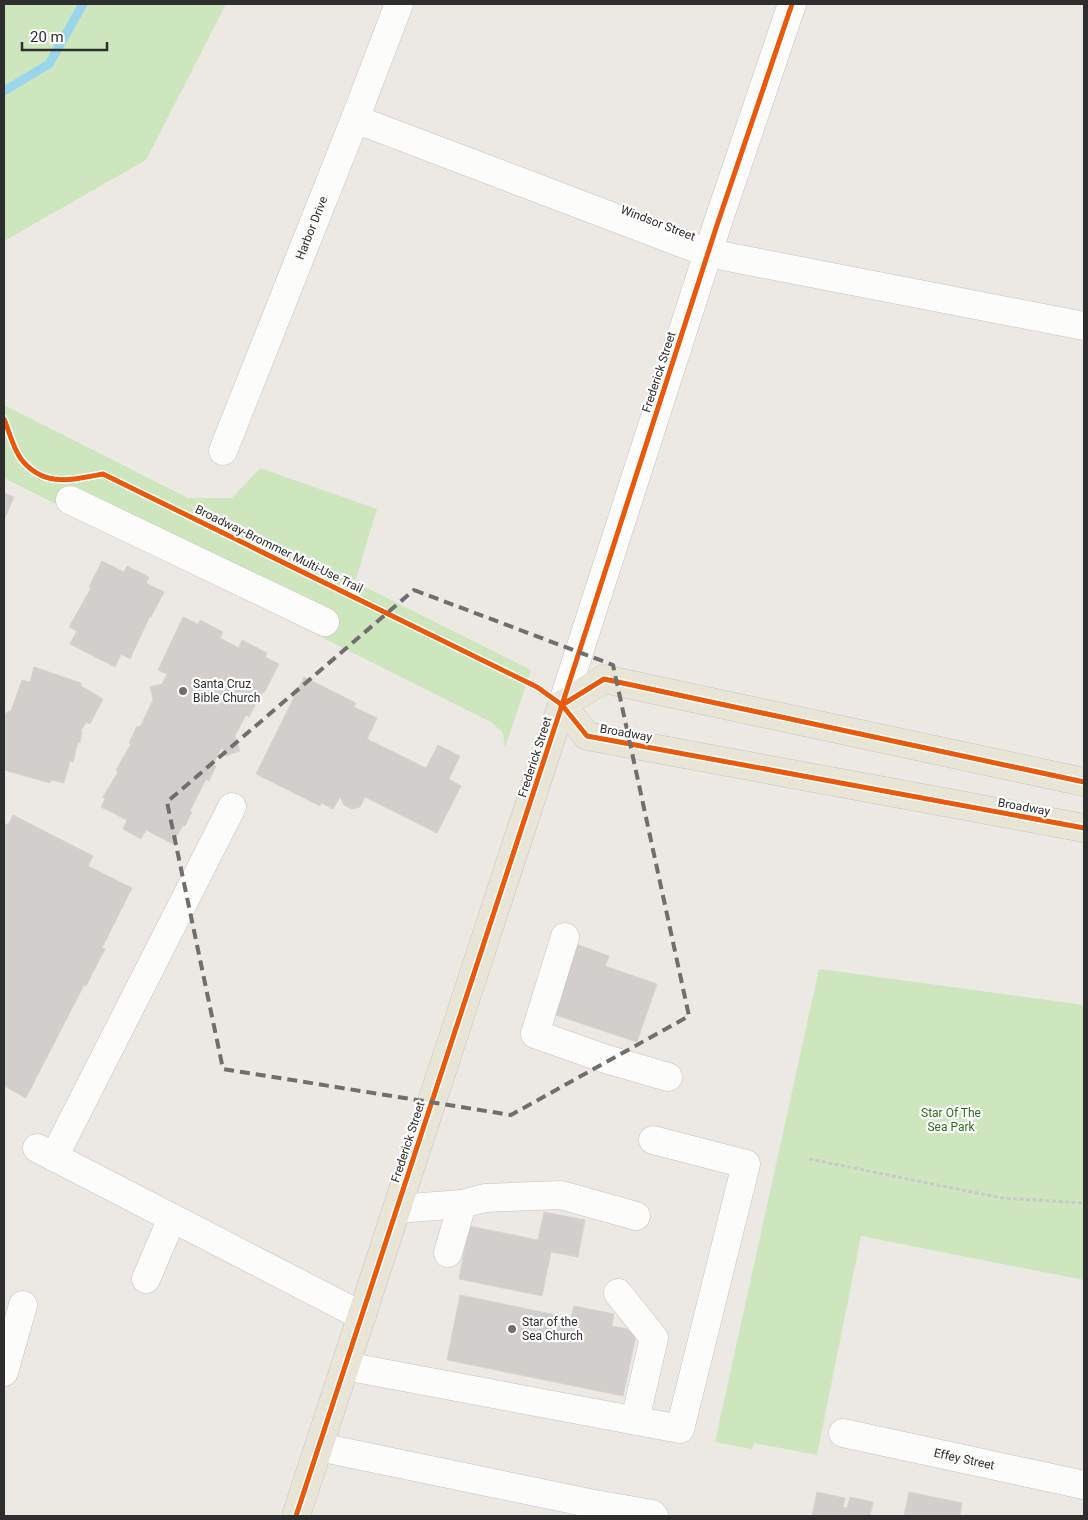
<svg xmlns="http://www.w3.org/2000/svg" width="1088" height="1520" font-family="Roboto,sans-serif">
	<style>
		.green { fill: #cee6be }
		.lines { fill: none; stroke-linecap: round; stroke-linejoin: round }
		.stream { stroke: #99d6ec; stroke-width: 9 }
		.building { fill: #d1cecb; stroke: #d7d4d0 }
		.minor-casing { stroke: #c5c4c5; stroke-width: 29 }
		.major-casing { stroke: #c6c5c4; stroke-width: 29 }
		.path { stroke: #c9c9c8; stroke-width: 3; stroke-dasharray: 4 2.5; stroke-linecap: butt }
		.minor { stroke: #fcfcfb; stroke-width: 28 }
		.major { stroke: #e8e4d6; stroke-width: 28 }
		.cycleway-casing { stroke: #fff; stroke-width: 8 }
		.cycleway { stroke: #e8590c; stroke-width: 5 }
		.marked { fill: none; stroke: #706f6e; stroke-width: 4; stroke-dasharray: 10 6; stroke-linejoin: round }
		.poi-dot { fill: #706f6e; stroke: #fff; stroke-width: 2 }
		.labels { text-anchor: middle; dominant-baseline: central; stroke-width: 4.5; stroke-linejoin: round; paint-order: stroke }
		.street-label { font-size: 12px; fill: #2e2e2e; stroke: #fff }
		.poi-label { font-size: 12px; fill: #2e2e2e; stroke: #fff; text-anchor: start }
		.park-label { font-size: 12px; fill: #2c6e1b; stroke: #fff }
	</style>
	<rect width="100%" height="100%" fill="#ece8e4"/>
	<path class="green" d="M 4,4 L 226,4 L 146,160 L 4,241 Z
		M 4,405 L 188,498 L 232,498 L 260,468 L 377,509 L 355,582 L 531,670 L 505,748 L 503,733 L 491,722 L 4,478 Z
		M 819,969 L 1084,1005 L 1084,1280 L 861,1236 L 817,1455 L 754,1443 L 752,1449 L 715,1442 Z"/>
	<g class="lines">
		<path class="stream" d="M 4,91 L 49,64 L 83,4"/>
	</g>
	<path class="building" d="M 4,493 L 14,497 L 4,520 Z
		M 102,561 L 124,572 L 127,566 L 149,577 L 146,583 L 164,592 L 151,617 L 150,616 L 130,659 L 121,654 L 115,667 L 70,644 L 77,631 L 69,627 L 91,588 L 89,587 Z
		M 183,617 L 198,624 L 200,620 L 223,632 L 220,638 L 239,648 L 242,640 L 267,653 L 265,657 L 279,664 L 264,693 L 262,692 L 249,717 L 246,715 L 235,736 L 240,751 L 225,756 L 222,747 L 213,765 L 216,766 L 209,781 L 206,779 L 190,811 L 192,812 L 185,826 L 183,825 L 173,844 L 146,830 L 141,839 L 123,829 L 127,820 L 101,807 L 105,799 L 103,797 L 118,772 L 116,770 L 131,744 L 129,743 L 137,726 L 140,727 L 153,700 L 150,687 L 162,684 L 167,674 L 158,670 Z
		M 34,667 L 81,683 L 81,686 L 103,699 L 90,724 L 86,722 L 81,731 L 82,732 L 80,743 L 78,742 L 73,762 L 70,761 L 64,783 L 51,780 L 50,783 L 4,770 L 4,716 L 7,712 L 11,711 L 22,680 L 30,682 Z
		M 304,677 L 356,703 L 354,707 L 377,718 L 367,739 L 426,768 L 438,745 L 460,756 L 449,779 L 461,786 L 437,833 L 365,797 L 360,807 L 352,809 L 344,805 L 340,797 L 333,809 L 321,803 L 320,806 L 256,774 Z
		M 13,815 L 93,856 L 88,866 L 132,888 L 102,948 L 105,949 L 86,986 L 84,985 L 26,1098 L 4,1086 L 4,823 L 8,825 Z
		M 573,943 L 609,956 L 605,966 L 657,984 L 637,1042 L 550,1013 Z
		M 544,1212 L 585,1220 L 578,1257 L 551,1252 L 542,1296 L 459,1279 L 469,1226 L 538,1240 Z
		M 460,1295 L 571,1318 L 574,1306 L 614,1314 L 612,1326 L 637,1331 L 623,1396 L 447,1360 Z
		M 817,1492 L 845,1498 L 843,1507 L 847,1508 L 850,1497 L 873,1502 L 870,1516 L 812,1516 Z
		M 909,1492 L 962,1503 L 960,1516 L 904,1516 Z"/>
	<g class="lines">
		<g class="minor-casing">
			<g id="minor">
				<path d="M 355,119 L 708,253 L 1084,326"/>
				<path id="s1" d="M 223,451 L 355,119 L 399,4"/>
				<path d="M 70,500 L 325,622"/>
				<path d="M 562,705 L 717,225 L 792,4"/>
				<path d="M 565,937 L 535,1034 L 606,1059 L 668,1077"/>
				<path d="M 37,1148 L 362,1316"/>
				<path d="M 54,1157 L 232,807"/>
				<path d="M 397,1209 L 462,1204"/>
				<path d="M 448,1253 L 462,1204 L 485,1198 L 561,1195 L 636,1216"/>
				<path d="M 146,1279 L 172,1218"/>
				<path d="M 618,1293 L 654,1338 L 635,1420"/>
				<path d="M 345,1366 L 680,1429 L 746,1164 L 653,1140"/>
				<path d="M 4,1372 L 23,1305"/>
				<path id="s2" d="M 843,1433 L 1084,1485"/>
				<path d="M 319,1447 L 589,1503 L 652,1514 L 654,1516"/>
			</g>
		</g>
		<g class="major-casing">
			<path id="major" d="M 562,705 L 587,736 L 1084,828
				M 562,705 L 604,679 L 1084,782
				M 296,1516 L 562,705"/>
		</g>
		<path class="path" d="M 809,1159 L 1002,1198 L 1084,1203"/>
		<use href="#minor" class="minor"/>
		<use href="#major" class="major"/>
		<g class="cycleway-casing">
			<path id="cycleway" d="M 4,419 C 9,431 13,448 21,459 C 44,488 71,480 103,474 L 537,687 L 562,705 L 587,736 L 1084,828
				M 562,705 L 604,679 L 1084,782
				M 296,1516 L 562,705 L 717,225 L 792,4"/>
		</g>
		<use href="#cycleway" class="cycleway"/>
	</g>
	<path class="marked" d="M 414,590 L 613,665 L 689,1016 L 511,1115 L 223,1069 L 167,802 Z"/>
	<g class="poi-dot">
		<circle cx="183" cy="691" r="5"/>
		<circle cx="512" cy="1329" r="5"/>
	</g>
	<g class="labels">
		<g class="street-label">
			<text transform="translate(658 223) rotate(21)">Windsor Street</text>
			<text stroke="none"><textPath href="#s1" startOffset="240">Harbor Drive</textPath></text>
			<text transform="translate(659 372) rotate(-72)">Frederick Street</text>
			<text transform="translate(279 549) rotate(26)">Broadway-Brommer Multi-Use Trail</text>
			<text transform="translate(626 733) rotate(10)">Broadway</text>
			<text transform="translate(535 757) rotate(-72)">Frederick Street</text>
			<text transform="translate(1024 807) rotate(10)">Broadway</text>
			<text transform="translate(408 1142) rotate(-72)">Frederick Street</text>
			<text stroke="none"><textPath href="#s2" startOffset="124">Effey Street</textPath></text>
		</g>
		<g class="poi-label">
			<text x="193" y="684">Santa Cruz<tspan x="193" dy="14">Bible Church</tspan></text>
			<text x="522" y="1322">Star of the<tspan x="522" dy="14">Sea Church</tspan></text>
		</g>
		<g class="park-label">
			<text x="951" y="1113">Star Of The<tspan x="951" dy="14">Sea Park</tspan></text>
		</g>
	</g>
	<rect width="1088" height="1520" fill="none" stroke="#2e2e2e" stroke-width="10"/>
	<path d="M22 42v8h85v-8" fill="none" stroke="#2e2e2e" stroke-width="2.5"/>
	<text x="30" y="42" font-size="15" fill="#2e2e2e" stroke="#ffffff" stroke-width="4" paint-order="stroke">20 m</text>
</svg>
